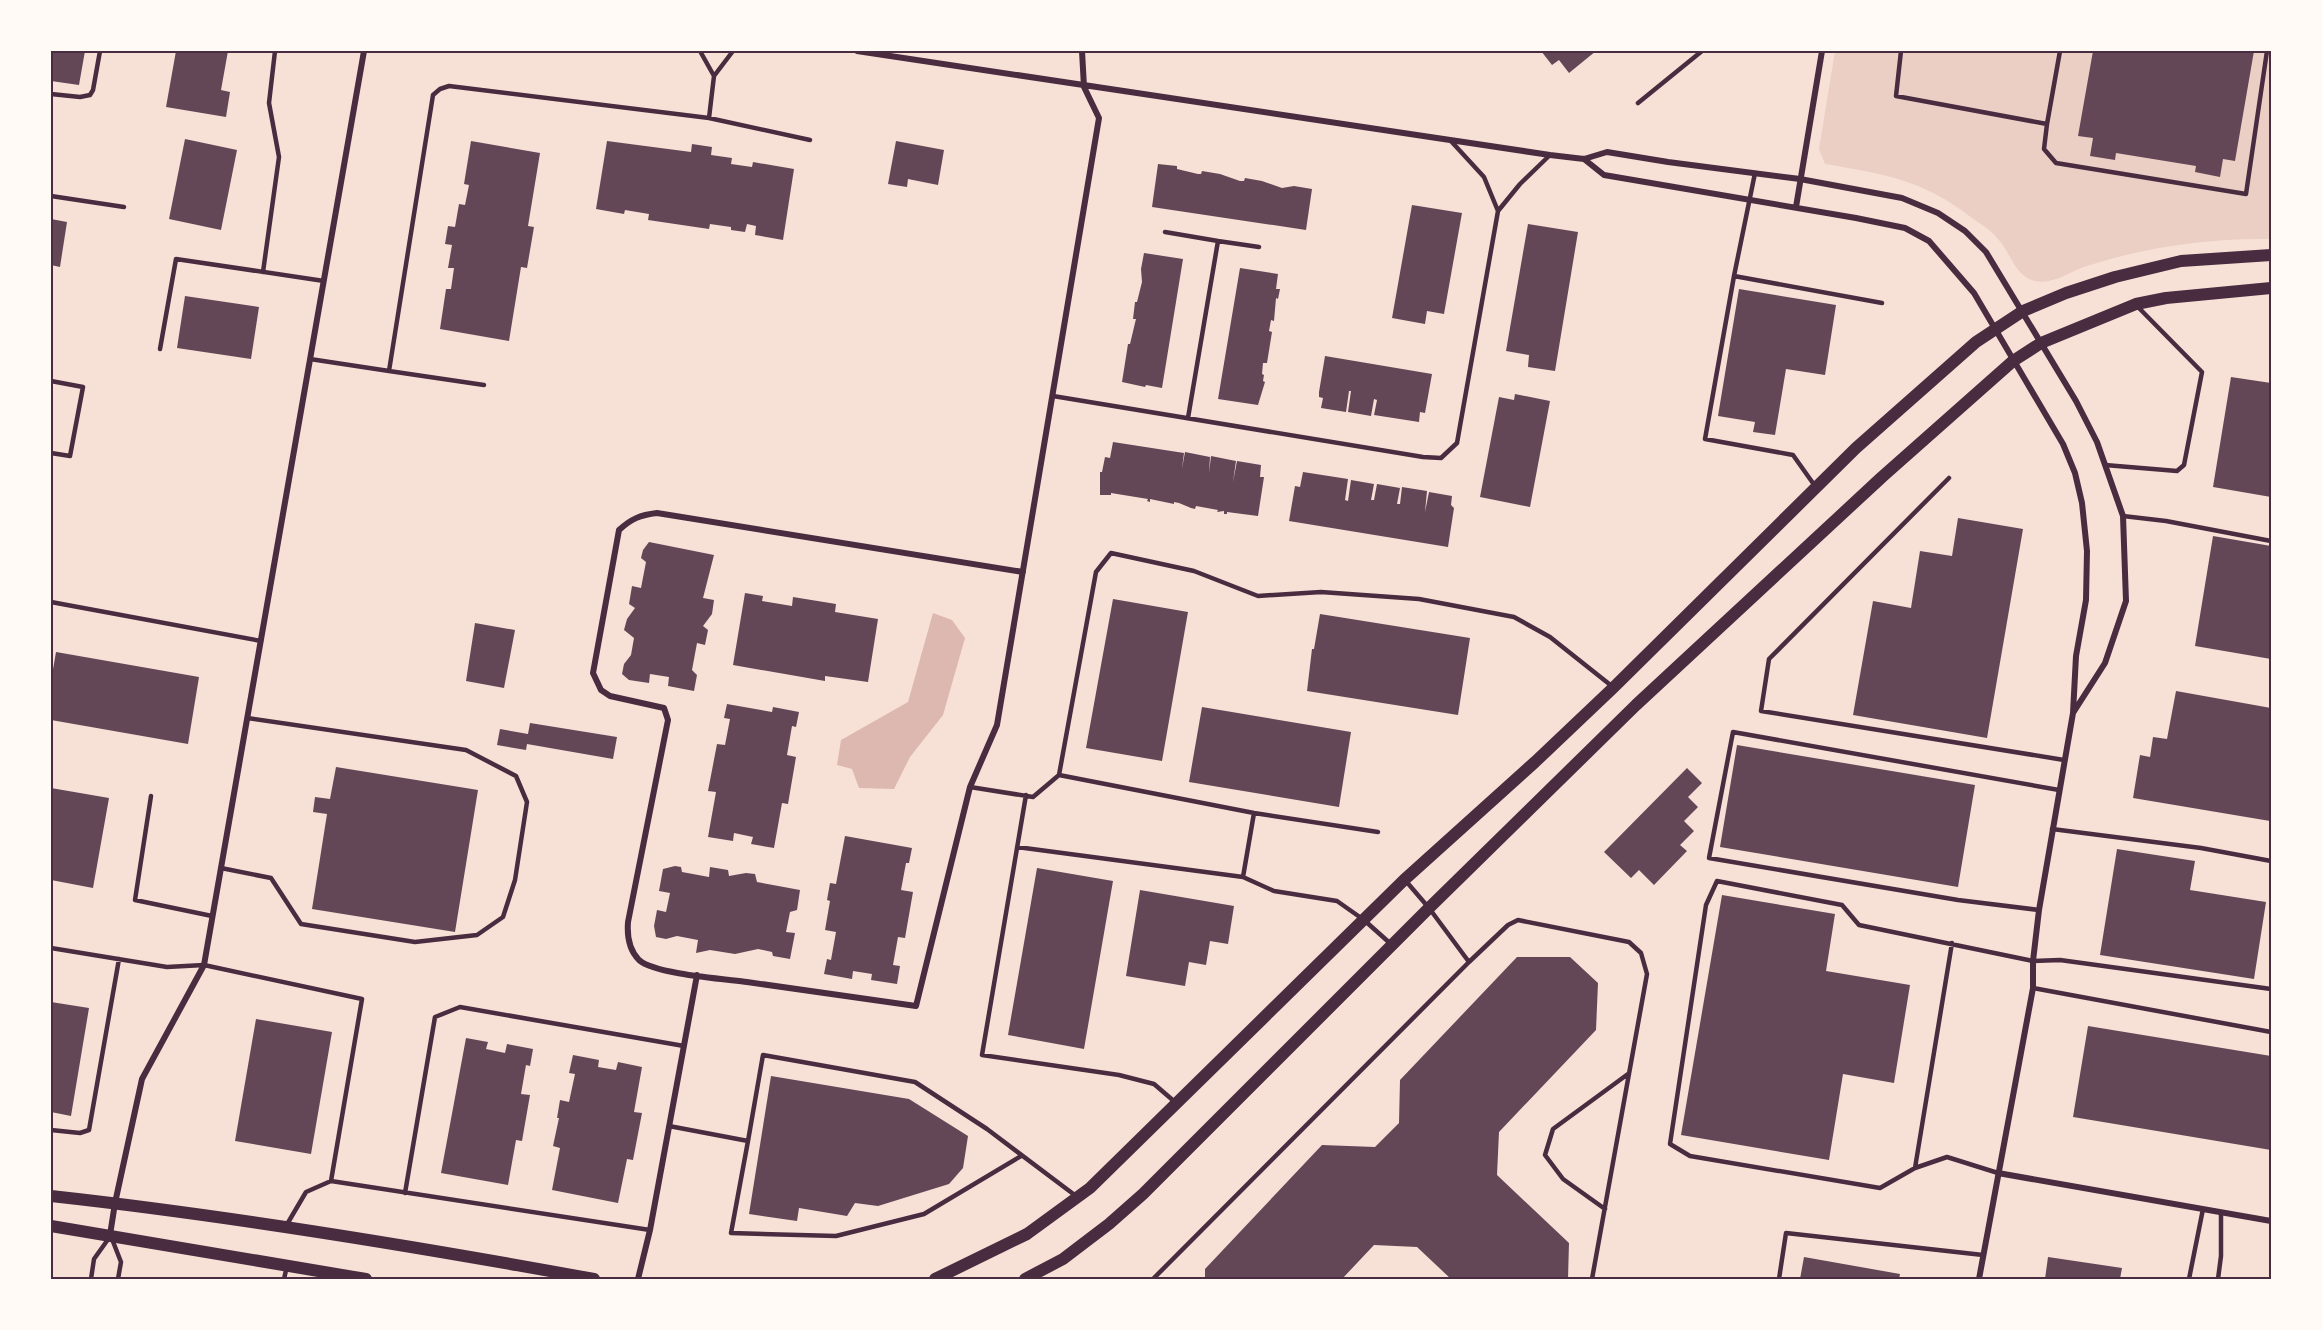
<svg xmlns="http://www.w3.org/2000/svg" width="2322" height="1330" font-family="Figtree,sans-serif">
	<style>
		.green { fill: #ebcfc5 }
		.water { fill: #dcb8b0 }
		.building { fill: #644757 }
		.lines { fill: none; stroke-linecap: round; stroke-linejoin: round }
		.service { stroke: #4a2c40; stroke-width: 4.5 }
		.minor { stroke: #4a2c40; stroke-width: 6 }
		.secondary { stroke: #4a2c40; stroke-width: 12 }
		.neatline { fill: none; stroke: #4a2c40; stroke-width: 2 }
	</style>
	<rect width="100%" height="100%" fill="#f7e1d7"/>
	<path class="green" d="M 1835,51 L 2271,51 L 2271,239 C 2209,238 2146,247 2087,266 C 2070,271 2054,285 2035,281 C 2014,276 2011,252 1997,238 C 1991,230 1980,224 1972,218 C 1924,180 1884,174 1825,164 L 1819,149 Z"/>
	<path class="water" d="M 933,613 L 952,620 L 965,638 L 943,715 L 910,757 L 894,789 L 859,788 L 852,769 L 837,765 L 841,740 L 908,702 Z"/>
	<path class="building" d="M 51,51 L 85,51 L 79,85 L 51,81 Z
		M 176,51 L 228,51 L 221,90 L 230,92 L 226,117 L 166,107 Z
		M 1541,51 L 1596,51 L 1569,73 L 1559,60 L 1552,65 Z
		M 2093,51 L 2254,51 L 2235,161 L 2223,159 L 2220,177 L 2195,172 L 2196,166 L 2116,153 L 2115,160 L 2090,156 L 2093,138 L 2078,136 Z
		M 185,139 L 237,150 L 221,230 L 169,219 Z
		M 471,141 L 540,153 L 528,226 L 534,227 L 527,268 L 521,267 L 509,341 L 440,329 L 446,289 L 451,289 L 454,268 L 448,268 L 452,245 L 445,244 L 448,226 L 455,227 L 459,204 L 465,205 L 469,185 L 464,184 Z
		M 607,141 L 691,152 L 692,144 L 712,147 L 711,155 L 732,158 L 731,164 L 752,167 L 753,162 L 794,169 L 783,240 L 755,235 L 756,226 L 747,224 L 745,232 L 731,230 L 731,227 L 710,224 L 709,229 L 648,220 L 649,214 L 625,210 L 624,214 L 596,209 Z
		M 896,141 L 944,150 L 938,185 L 908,179 L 907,187 L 888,184 Z
		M 1158,164 L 1177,166 L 1177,169 L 1198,174 L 1201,174 L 1202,171 L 1220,174 L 1240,181 L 1244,181 L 1245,178 L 1262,181 L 1282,188 L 1294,186 L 1312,189 L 1306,230 L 1152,207 Z
		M 1412,205 L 1462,213 L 1444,314 L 1427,311 L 1425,324 L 1392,318 Z
		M 51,219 L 67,222 L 60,267 L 51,265 Z
		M 1528,224 L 1578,232 L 1555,371 L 1528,367 L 1529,355 L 1506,351 Z
		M 1144,253 L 1183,259 L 1162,388 L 1146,385 L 1145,387 L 1122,382 L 1128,344 L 1130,344 L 1135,323 L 1136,319 L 1133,319 L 1135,302 L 1137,302 L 1142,282 L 1141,269 Z
		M 1240,268 L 1278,274 L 1276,289 L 1280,289 L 1278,299 L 1276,298 L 1274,321 L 1271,320 L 1269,331 L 1272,332 L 1267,363 L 1263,363 L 1262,374 L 1264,375 L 1263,381 L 1265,382 L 1258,405 L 1218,399 Z
		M 1739,289 L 1836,305 L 1825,375 L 1786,369 L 1775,435 L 1753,432 L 1755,422 L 1718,416 Z
		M 185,296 L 259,307 L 251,359 L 177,348 Z
		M 1325,356 L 1432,374 L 1425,413 L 1420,412 L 1419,422 L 1374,415 L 1377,400 L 1374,399 L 1371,416 L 1348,412 L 1351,391 L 1349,391 L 1346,412 L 1321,408 L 1323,398 L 1319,397 L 1319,392 Z
		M 2231,377 L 2271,383 L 2271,497 L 2213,487 Z
		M 1515,394 L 1550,401 L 1530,507 L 1480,497 L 1499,397 L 1514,400 Z
		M 1113,442 L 1184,453 L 1182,469 L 1185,452 L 1210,457 L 1209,473 L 1211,456 L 1236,461 L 1233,482 L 1237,461 L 1261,465 L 1260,477 L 1264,477 L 1258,516 L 1227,512 L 1227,514 L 1224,514 L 1224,511 L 1217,512 L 1218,510 L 1196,506 L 1195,509 L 1191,508 L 1179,503 L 1174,502 L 1174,504 L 1150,499 L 1150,502 L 1147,501 L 1148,499 L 1111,493 L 1111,495 L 1100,495 L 1100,472 L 1102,472 L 1105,457 L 1110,458 Z
		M 1303,472 L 1348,479 L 1345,500 L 1348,501 L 1351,480 L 1374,484 L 1371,500 L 1374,500 L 1377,484 L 1400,488 L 1397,504 L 1400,504 L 1402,487 L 1427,491 L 1425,512 L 1429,492 L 1452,496 L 1451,505 L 1454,508 L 1448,547 L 1289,521 L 1295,486 L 1300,487 Z
		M 1958,518 L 2023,529 L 1987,738 L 1853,715 L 1873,601 L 1911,608 L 1920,551 L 1952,556 Z
		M 2213,536 L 2271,546 L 2271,659 L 2195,646 Z
		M 649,542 L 714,555 L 703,598 L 714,600 L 712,614 L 703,626 L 708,630 L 705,645 L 697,643 L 692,670 L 697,675 L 694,691 L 668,686 L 669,677 L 650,674 L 649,683 L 629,680 L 622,674 L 624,664 L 631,655 L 634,638 L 624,630 L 627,619 L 635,608 L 629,604 L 632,586 L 641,588 L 646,562 L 641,558 L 643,550 Z
		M 745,593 L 763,596 L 762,601 L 792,606 L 793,597 L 836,604 L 835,612 L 878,619 L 868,682 L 825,676 L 825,681 L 733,665 Z
		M 1113,599 L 1188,612 L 1162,761 L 1086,748 Z
		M 1320,614 L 1470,638 L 1458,715 L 1307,691 L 1312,649 L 1314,649 Z
		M 475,623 L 515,630 L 504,688 L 466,681 Z
		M 56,652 L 199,677 L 188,744 L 51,720 L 51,681 Z
		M 2176,691 L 2271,708 L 2270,821 L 2133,798 L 2140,755 L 2150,757 L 2153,737 L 2167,739 Z
		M 727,704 L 772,712 L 773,707 L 799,712 L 796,727 L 792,726 L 787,755 L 796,757 L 788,804 L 782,803 L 774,848 L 751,844 L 753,837 L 734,833 L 733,841 L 708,837 L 716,792 L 708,791 L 717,744 L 725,745 L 730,719 L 724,718 Z
		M 1202,707 L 1351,732 L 1339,807 L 1189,782 Z
		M 530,723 L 617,737 L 613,759 L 527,744 L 526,750 L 497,745 L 500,729 L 528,734 Z
		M 1737,745 L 1975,785 L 1958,887 L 1720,847 Z
		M 336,767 L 478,790 L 455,932 L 312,909 L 327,814 L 313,812 L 315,797 L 330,799 Z
		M 1687,768 L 1702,783 L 1688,797 L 1698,807 L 1684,821 L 1694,831 L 1680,845 L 1687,851 L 1654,885 L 1639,870 L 1631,878 L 1604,852 Z
		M 51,788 L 109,798 L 93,888 L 51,880 Z
		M 845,836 L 912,848 L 909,863 L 906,863 L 901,890 L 913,892 L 905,938 L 898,937 L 893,965 L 900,966 L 897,984 L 871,980 L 872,974 L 853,971 L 852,979 L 824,974 L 827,959 L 831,960 L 836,932 L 825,930 L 830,901 L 827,900 L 830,883 L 836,884 Z
		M 2117,849 L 2195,861 L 2190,890 L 2266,902 L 2254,979 L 2100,955 Z
		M 675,866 L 681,867 L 682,872 L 709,877 L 710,867 L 728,870 L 729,876 L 746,873 L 755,874 L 757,882 L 800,890 L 797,910 L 790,912 L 786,932 L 795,933 L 790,959 L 773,956 L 772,952 L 758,949 L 735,954 L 710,950 L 696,953 L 698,940 L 677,936 L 666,939 L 656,937 L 654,926 L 657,910 L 666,912 L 670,893 L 659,891 L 663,869 Z
		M 1037,868 L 1113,881 L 1084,1049 L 1008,1035 Z
		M 1140,890 L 1234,906 L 1228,944 L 1210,941 L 1206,965 L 1189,962 L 1185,986 L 1126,976 Z
		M 1722,895 L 1835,914 L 1826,971 L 1910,985 L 1894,1083 L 1843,1074 L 1829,1160 L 1681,1135 Z
		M 1517,957 L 1570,957 L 1598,983 L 1596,1030 L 1499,1132 L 1497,1175 L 1569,1243 L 1568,1279 L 1451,1279 L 1417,1247 L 1374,1245 L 1342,1279 L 1205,1279 L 1205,1269 L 1322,1145 L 1375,1147 L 1399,1123 L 1400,1080 Z
		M 51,1002 L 89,1008 L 71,1116 L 51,1112 Z
		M 256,1019 L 332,1032 L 311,1154 L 235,1141 Z
		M 2088,1026 L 2271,1056 L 2271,1150 L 2073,1117 Z
		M 466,1038 L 488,1042 L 486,1049 L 505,1053 L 507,1044 L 533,1049 L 530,1066 L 526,1065 L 521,1094 L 530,1095 L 522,1141 L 516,1140 L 508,1185 L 441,1173 Z
		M 573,1055 L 599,1060 L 598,1067 L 616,1070 L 618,1062 L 642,1067 L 634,1112 L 642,1113 L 633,1160 L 627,1159 L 618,1203 L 552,1190 L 560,1148 L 553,1146 L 559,1118 L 557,1118 L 560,1100 L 569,1102 L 575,1074 L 569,1073 Z
		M 771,1076 L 909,1099 L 968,1136 L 963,1168 L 949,1184 L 878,1206 L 855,1203 L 847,1216 L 799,1208 L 797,1221 L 749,1214 Z
		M 1804,1257 L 1900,1274 L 1899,1279 L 1800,1279 Z
		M 2048,1257 L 2122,1268 L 2120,1279 L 2045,1279 Z"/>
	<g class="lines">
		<path class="service" d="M 700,51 L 714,76
			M 1901,51 L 1896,96 L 2047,124 L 2060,51
			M 51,94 L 80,97 L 90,95 L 93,90 L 100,51
			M 1638,103 L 1702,51
			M 709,118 L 714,76 L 733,51
			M 2047,124 L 2044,149 L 2056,163 L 2246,194 L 2267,51
			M 1450,140 L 1484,177 L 1498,211
			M 1755,173 L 1734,276 L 1705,439 L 1793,455 L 1815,486
			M 51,196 L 124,207
			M 1165,232 L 1218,241 L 1188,418
			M 1218,241 L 1259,247
			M 263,272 L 279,157 L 269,103 L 275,51
			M 1734,276 L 1882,303
			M 160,349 L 176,259 L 324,281
			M 310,359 L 389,371 L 433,95 L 440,89 L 449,86 L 709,118 L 810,140
			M 389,371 L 484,385
			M 51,381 L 83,387 L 70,456 L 51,453
			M 1053,396 L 1423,457 L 1441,458 L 1457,443 L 1498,211 L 1520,184 L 1550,155
			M 2105,465 L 2177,471 L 2184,465 L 2202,372 L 2136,305
			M 1949,478 L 1769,659 L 1761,711 L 2064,760
			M 2123,516 L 2166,521 L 2271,541
			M 51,602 L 261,641
			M 1059,775 L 1254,813
			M 970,787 L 1033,797 L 1059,775 L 1096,572 L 1111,553 L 1194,571 L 1258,596 L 1321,592 L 1419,599 L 1514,617 L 1550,637 L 1613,687
			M 1026,795 L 982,1055 L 1119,1075 L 1154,1084 L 1175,1102
			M 151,796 L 135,900 L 212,916
			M 2052,829 L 2201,848 L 2271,861
			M 1378,832 L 1254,813 L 1243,877 L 1274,891 L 1337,901 L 1364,920 L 1392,945
			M 1017,847 L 1243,877
			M 221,868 L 271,878 L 301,924 L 415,942 L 477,935 L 503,917 L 515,880 L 527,802 L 516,776 L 466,750 L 247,718
			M 1405,880 L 1429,908 L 1469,962 L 1508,925 L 1518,920 L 1629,942 L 1641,953 L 1647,974 L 1592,1279
			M 2039,910 L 1958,900 L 1709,858 L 1733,732 L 2059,790
			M 51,948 L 167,967 L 204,965 L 362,999 L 331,1181 L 306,1192 L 286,1226
			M 2033,988 L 2271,1032
			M 669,1126 L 748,1141 L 763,1055 L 915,1082 L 987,1129 L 1076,1196
			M 51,1130 L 80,1133 L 89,1130 L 119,959
			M 748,1141 L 731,1233 L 836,1236 L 924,1214 L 1021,1156
			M 1915,1168 L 1952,943
			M 1998,1173 L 1947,1157 L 1915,1168 L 1880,1188 L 1690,1156 L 1670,1144 L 1706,905 L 1717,881 L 1842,905 L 1859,925 L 2033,961 L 2060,960 L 2271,989
			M 331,1181 L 650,1230
			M 405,1193 L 435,1017 L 460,1007 L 684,1046
			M 1605,1209 L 1563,1179 L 1545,1155 L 1553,1129 L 1628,1074
			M 112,1239 L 121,1262 L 118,1279
			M 91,1279 L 94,1259 L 109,1238
			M 284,1279 L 287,1266
			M 1153,1279 L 1469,962
			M 1779,1279 L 1786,1233 L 1983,1255
			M 2189,1279 L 2203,1209
			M 2218,1279 L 2221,1256 L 2221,1212"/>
		<path class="minor" d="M 857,51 L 1550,155 L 1584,159 L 1607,152 L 1668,162 L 1800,179 L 1902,198 L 1938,213 L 1965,231 L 1986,252 L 2076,401 L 2097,442 L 2123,516 L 2126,601 L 2105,663 L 2073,713
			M 1584,159 L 1604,175 L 1856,218 L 1905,228 L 1929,241 L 1974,293 L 2063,444 L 2075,473 L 2082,503 L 2087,551 L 2086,600 L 2076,656 L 2073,713 L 2039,910 L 2033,961 L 2033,988 L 1979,1279
			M 1796,207 L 1822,51
			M 1023,572 L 657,513 C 640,515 631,519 619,530 L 593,673 L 601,690 L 610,696 L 664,708 L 668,720 L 628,922 C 627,935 629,950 639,960 C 654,974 724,979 747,982 C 803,990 859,998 916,1006 L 970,787 L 997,725 L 1099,118 L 1084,87 L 1082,51
			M 1998,1173 L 2271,1221
			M 110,1235 L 115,1203 L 142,1079 L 204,965 L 364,51
			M 638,1279 L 650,1230 L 697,975"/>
		<path class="secondary" d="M 51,1196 C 233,1216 414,1246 594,1279
			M 51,1226 L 366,1279
			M 935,1279 L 1027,1234 L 1090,1188 L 1404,880 L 1535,762 L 1613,688 L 1856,448 L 1976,342 L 2023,311 L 2066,293 L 2115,277 L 2181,261 L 2271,255
			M 1025,1279 L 1063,1259 L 1109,1224 L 1143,1194 L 1429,908 L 1636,705 L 1882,477 L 2013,361 L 2041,343 L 2136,304 L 2166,298 L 2271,288"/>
	</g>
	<rect width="2322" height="1330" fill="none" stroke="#fffaf5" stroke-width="105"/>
	<rect x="52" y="52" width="2218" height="1226" class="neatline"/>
</svg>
